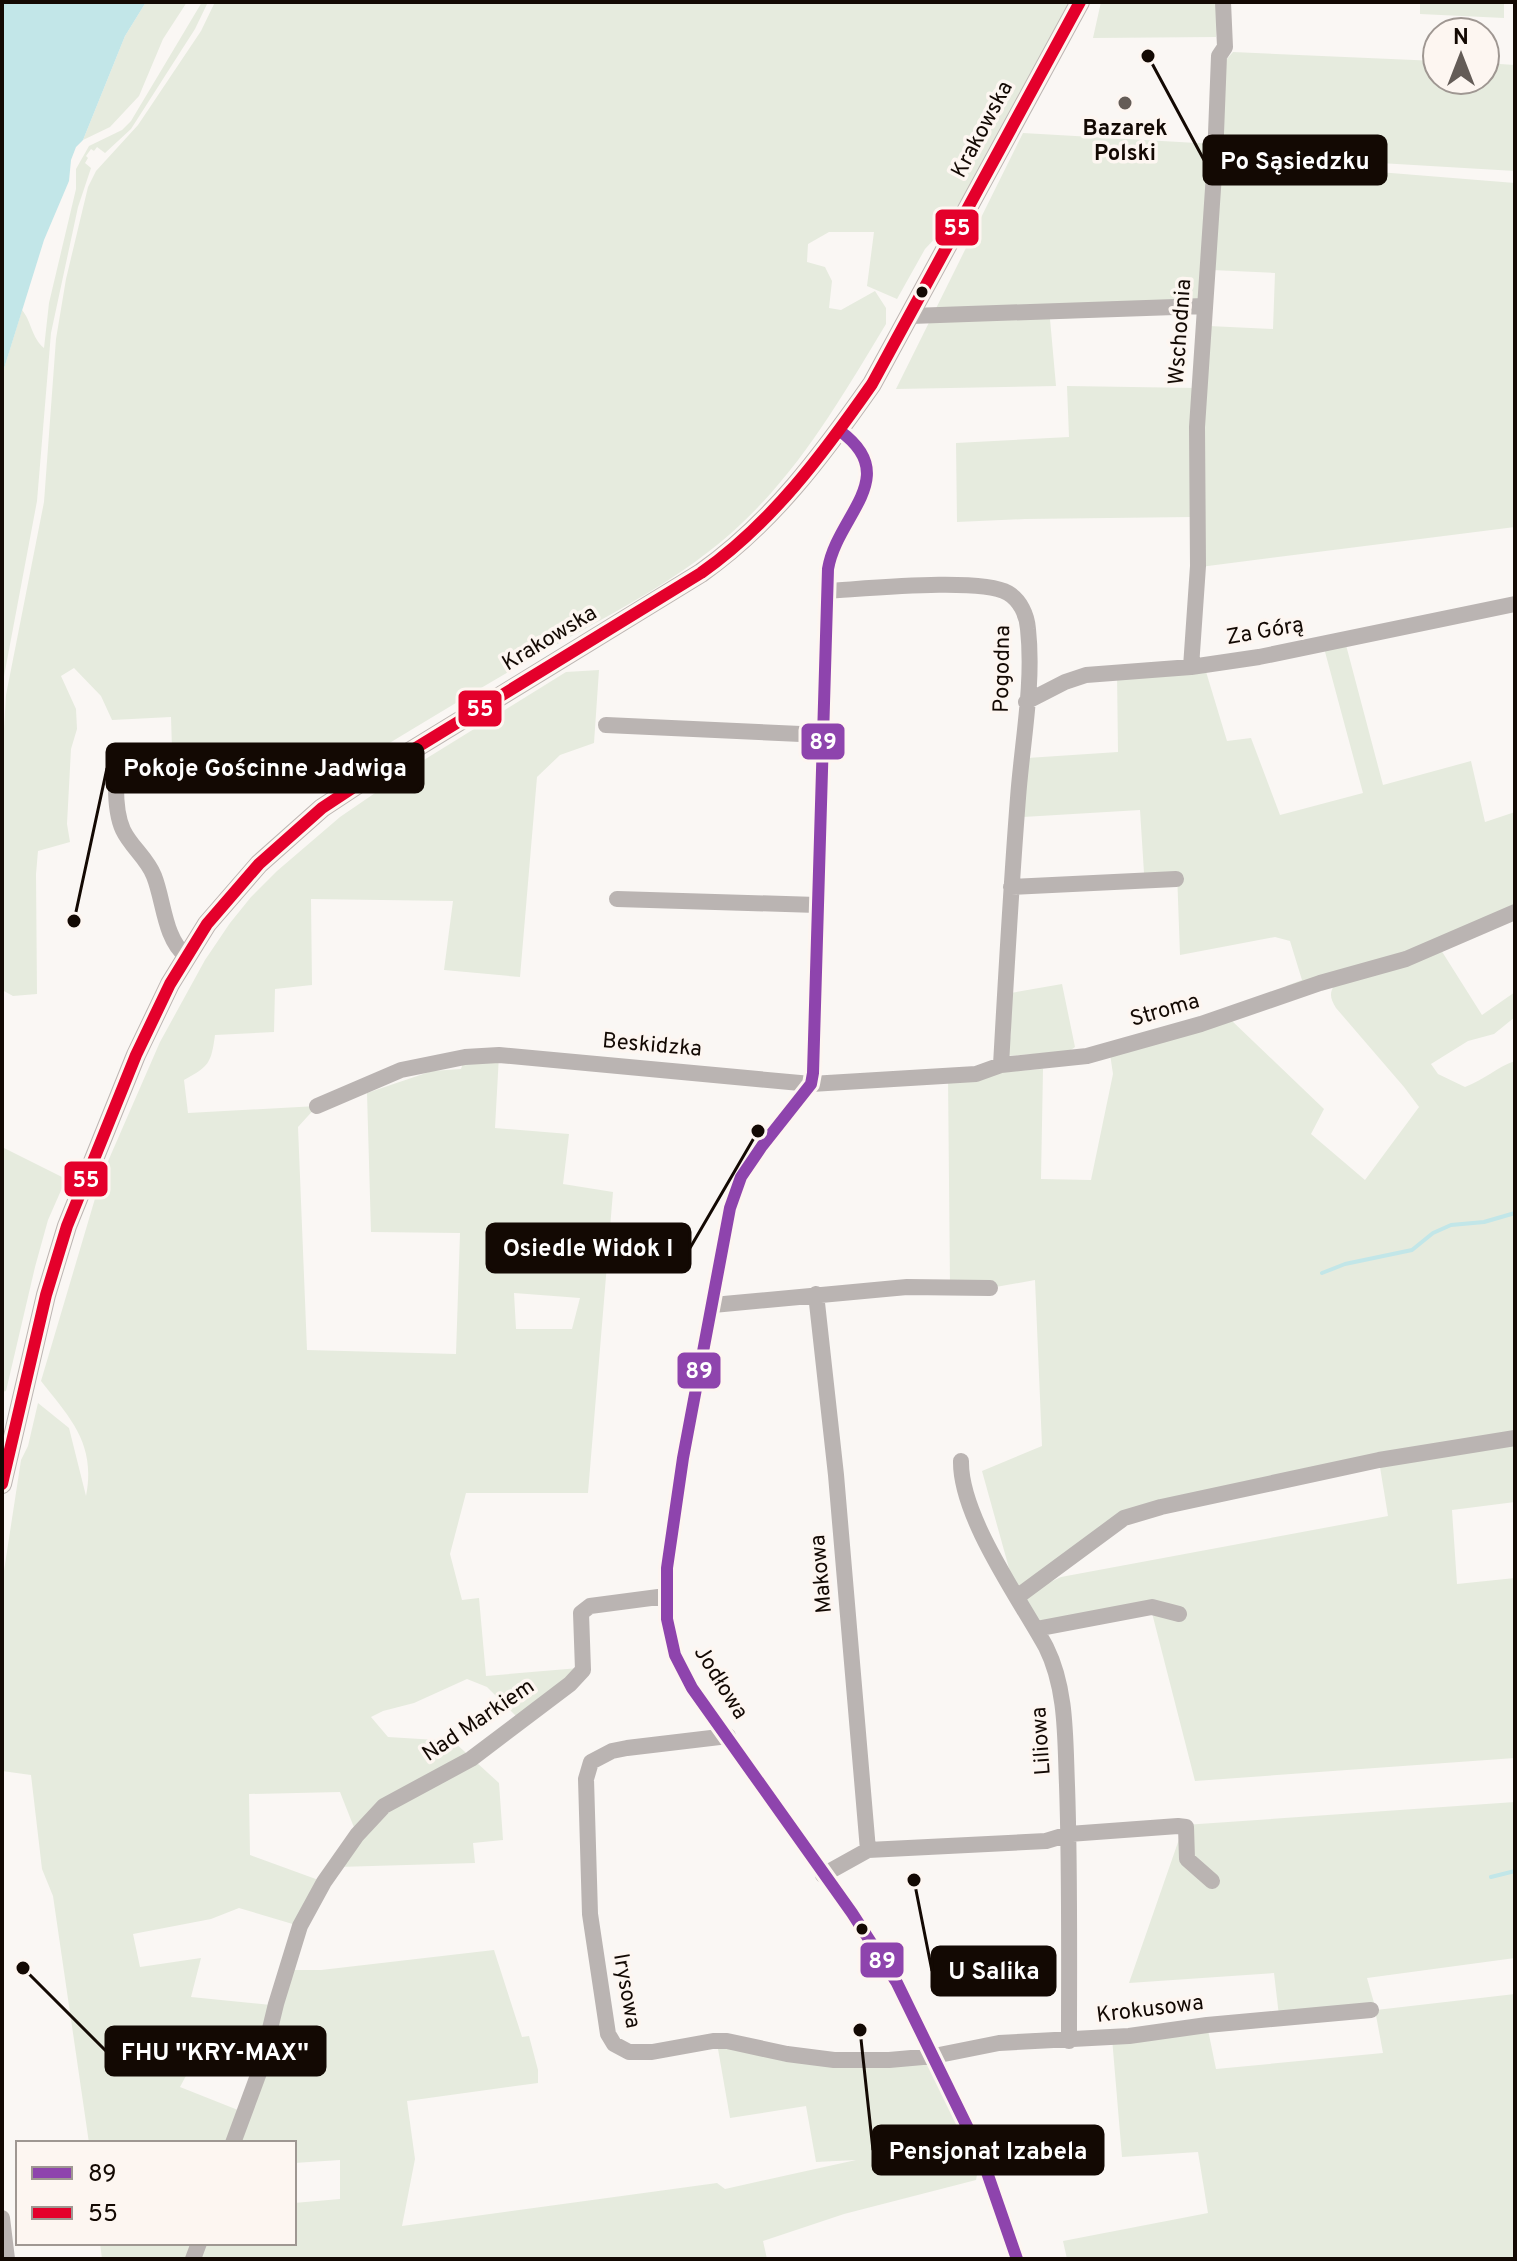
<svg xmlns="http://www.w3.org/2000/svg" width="1517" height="2261" font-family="Overpass,sans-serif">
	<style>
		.green { fill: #e6ebde; fill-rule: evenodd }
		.water { fill: #c2e6e8 }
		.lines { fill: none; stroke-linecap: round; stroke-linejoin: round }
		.stream { stroke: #c2e6e8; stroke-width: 4 }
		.minor { stroke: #bab4b2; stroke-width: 16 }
		.major { stroke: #bdb6b3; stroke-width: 20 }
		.bus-1-casing { stroke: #fdf6f1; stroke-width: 18 }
		.bus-2-casing { stroke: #fdf6f1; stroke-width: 18 }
		.bus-1 { stroke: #8e44ad; stroke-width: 12 }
		.bus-2 { stroke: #e4002b; stroke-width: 12 }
		.poi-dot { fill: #645c57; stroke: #fdf6f1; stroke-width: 3 }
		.bus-dot { fill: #130903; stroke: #fdf6f1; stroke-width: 3 }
		.labels { text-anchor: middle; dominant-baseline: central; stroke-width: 7; stroke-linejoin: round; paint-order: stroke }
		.poi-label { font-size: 22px; font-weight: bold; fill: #130903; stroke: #fdf6f1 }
		.street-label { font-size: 22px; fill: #130903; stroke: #fdf6f1 }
		.leader { fill: none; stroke: #130903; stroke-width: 3 }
		.callout-dot { fill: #130903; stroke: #fdf6f1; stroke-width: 3 }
		.callout { fill: #130903; stroke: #130903; stroke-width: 3 }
		.callout-label { font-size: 24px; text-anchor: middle; font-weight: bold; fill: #fff }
		.line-badge { stroke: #fdf6f1; stroke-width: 3 }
		.badge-label { font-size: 22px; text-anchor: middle; font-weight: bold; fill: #fff }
	</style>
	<rect width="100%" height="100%" fill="#faf7f4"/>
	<path class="green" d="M 146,2 L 187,2 L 163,39 L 139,96 L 110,127 L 83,140 L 125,36 Z
		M 202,2 L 208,2 L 195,29 L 131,129 L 105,153 L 97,147 L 94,151 L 91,149 L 86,156 L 88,158 L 85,163 L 91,168 L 78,207 L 51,333 L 37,501 L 2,687 L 2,375 L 22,310 C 32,322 31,337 44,348 L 49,303 L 76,189 L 76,169 L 89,146 L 122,130 L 131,121 Z
		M 215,2 L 1069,2 L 955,217 L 925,249 L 897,299 L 867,286 L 874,232 L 829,232 L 808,244 L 807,262 L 825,267 L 832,281 L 829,308 L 841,310 L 875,291 L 886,308 L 886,324 C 843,395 802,467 741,524 C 684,578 611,614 543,652 C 470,694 397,738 325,783 L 307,789 L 173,782 L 171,717 L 112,720 L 101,696 L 74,668 L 61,676 L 76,709 L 77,729 L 71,749 L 67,824 L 70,842 L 38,851 L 36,874 L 37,994 L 13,996 L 2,990 L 2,762 L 6,695 L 44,502 L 56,339 L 66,279 L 88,187 L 96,171 L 138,125 L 201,31 Z
		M 1101,2 L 1219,2 L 1216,37 L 1093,38 Z
		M 1420,2 L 1504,2 L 1504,18 L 1420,14 Z
		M 1233,52 L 1437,61 L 1437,80 L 1485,80 L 1485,63 L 1515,65 L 1515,171 L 1226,154 L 1221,149 L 1225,61 Z
		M 1023,133 L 1214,144 L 1216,159 L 1515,183 L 1515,527 L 1200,567 L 1198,467 L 1209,326 L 1273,329 L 1275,273 L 1212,270 L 1201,313 L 1050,319 L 1056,386 L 896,389 Z
		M 1067,386 L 1197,388 L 1192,517 L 1025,519 L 957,522 L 956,443 L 1069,437 Z
		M 1346,645 L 1383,785 L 1471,761 L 1485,822 L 1515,812 L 1515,909 L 1406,956 L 1290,990 L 1286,986 L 1302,980 L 1290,941 L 1275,937 L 1180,955 L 1177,872 L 1144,873 L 1140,810 L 1023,817 L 1027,758 L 1118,752 L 1117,672 L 1204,665 L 1227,741 L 1251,738 L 1280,815 L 1363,793 L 1324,648 Z
		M 599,670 L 594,743 L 560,755 L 537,777 L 520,977 L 444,970 L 453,901 L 311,899 L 312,985 L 275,989 L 274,1032 L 215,1035 C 211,1064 209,1066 184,1080 L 188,1113 L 317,1106 L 298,1127 L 307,1350 L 456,1354 L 460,1233 L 371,1232 L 367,1093 L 432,1071 L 461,1069 L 465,1057 L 499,1055 L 495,1128 L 569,1134 L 563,1184 L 613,1192 L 588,1493 L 466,1493 L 450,1554 L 462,1600 L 479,1598 L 486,1676 L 579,1668 L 519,1719 L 487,1687 L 467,1679 L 414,1703 L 383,1711 L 371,1717 L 388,1737 L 453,1741 L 499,1783 L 503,1840 L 473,1843 L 475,1863 L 338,1867 L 357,1835 L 340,1792 L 249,1794 L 250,1855 L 324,1882 L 296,1925 L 239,1908 L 211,1919 L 133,1934 L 140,1967 L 201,1958 L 191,1997 L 271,2005 L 288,1970 L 321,1970 L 494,1950 L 522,2037 L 529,2036 L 538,2070 L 538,2083 L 407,2101 L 415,2159 L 402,2226 L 717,2183 L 725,2189 L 856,2160 L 816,2162 L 806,2106 L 730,2118 L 718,2049 L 713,2041 L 787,2054 L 934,2056 L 981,2155 L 976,2180 L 844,2214 L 763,2241 L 767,2259 L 102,2259 L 100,2243 L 180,2243 L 193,2246 L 199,2243 L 294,2243 L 294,2203 L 340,2199 L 340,2160 L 294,2163 L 294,2143 L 89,2143 L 53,1896 L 42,1869 L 31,1775 L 2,1771 L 2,1584 L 21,1460 L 28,1446 L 38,1403 L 69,1428 L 86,1496 C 96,1444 71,1419 41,1381 L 102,1175 L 160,1042 L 205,960 L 230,923 L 251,897 L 277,871 L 340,817 L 419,763 L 566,672 ZM 514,1293 L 580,1298 L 572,1329 L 516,1329 ZM 197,2055 L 259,2071 L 243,2112 L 180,2087 Z
		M 1441,950 L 1482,1015 L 1515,992 L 1515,1017 L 1494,1034 L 1468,1041 L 1431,1064 L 1438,1074 L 1465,1087 C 1484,1080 1497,1067 1515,1061 L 1515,1502 L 1452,1510 L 1457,1584 L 1515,1578 L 1515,1758 L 1195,1781 L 1152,1613 L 1039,1634 L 1017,1597 L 982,1471 L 1042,1446 L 1035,1280 L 990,1288 L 950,1286 L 948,1076 L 1043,1069 L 1041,1179 L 1091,1180 L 1113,1074 L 1110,1054 L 1231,1020 L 1324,1109 L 1311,1134 L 1365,1180 L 1419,1107 L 1404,1087 L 1336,1008 C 1330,998 1329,993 1335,984 ZM 1379,1461 L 1388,1516 L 1061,1577 L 1023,1595 L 1124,1518 Z
		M 1062,984 L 1075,1047 L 1068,1052 L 1006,1056 L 1011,1034 L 1011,993 Z
		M 2,1147 L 66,1179 L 48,1220 L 35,1267 L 6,1391 L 2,1392 Z
		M 1515,1802 L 1515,1958 L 1367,1978 L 1376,2010 L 1515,1994 L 1515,2259 L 1067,2259 L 1063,2241 L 1208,2213 L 1198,2152 L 1122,2157 L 1112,2038 L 1207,2025 L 1216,2069 L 1383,2053 L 1375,2010 L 1279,2016 L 1274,1973 L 1129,1983 L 1184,1825 Z"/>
	<path class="water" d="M 2,2 L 146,2 L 125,36 L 83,140 L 76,147 L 71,160 L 69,181 L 44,240 L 2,375 Z"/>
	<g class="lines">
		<path class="stream" d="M 1322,1273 L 1345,1264 L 1412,1250 L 1433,1233 L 1451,1225 L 1484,1222 L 1515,1213
			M 1491,1877 L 1515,1871"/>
		<path class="minor" d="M 911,316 L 1204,306
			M 840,431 C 903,477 837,515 828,569 L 813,1073 L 811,1084 L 762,1146 L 741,1177 L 730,1208 L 683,1458 L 667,1568 L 667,1619 L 675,1655 L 692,1688 L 852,1913 L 897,1983 L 981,2155 L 1017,2259
			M 827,591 C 864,589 980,577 1008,593 C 1020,600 1027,615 1028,629 C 1034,684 1022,743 1018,798 C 1011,887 1006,976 1001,1065
			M 1191,667 L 1198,566 L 1197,427 L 1215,159 L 1219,56 L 1225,47 L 1223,2
			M 1026,702 L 1065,682 L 1086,675 L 1191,667 L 1259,657 L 1515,604
			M 606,725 L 823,735
			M 116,787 C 116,802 117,817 123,830 C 131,847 147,858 154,876 C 164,901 164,938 186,956
			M 1011,887 L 1176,879
			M 617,899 L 817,905
			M 317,1106 L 401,1070 L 465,1057 L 499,1055 L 811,1084 L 976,1074 L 1001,1065 L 1087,1056 L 1201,1024 L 1320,983 L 1406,959 L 1515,912
			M 816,1294 L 836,1475 L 868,1850
			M 713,1305 L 907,1287 L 990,1288
			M 961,1461 C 960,1516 1019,1598 1046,1647 C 1067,1689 1065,1739 1067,1785 C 1070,1870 1069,1956 1069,2041
			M 1017,1597 L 1124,1518 L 1161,1507 L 1379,1460 L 1515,1438
			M 1036,1629 L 1152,1607 L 1179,1614
			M 728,1736 L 627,1748 L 612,1751 L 591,1762 L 586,1779 L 590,1914 L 608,2034 L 614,2044 L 629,2052 L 652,2052 L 713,2041 L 727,2041 L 787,2054 L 834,2060 L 889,2060 L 934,2056 L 999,2043 L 1129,2036 L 1207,2025 L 1371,2010
			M 823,1875 L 868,1850 L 1046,1841 L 1069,1834 L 1178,1826 L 1186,1827 L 1187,1859 L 1212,1881
			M 233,2143 L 260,2070 L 276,2004 L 300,1926 L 324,1882 L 357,1835 L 384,1806 L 471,1759 L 570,1684 L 583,1670 L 581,1613 L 590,1606 L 666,1596
			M 2,2218 L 7,2259
			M 193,2259 L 199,2243"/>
		<path class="major" d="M 2,1484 L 46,1295 L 67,1226 L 136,1055 L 170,984 L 207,924 L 259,864 L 322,808 L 375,773 L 701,573 C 772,523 823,454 872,384 L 1080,2"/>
		<g class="bus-1-casing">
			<path id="bus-1" d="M 840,431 C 903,477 837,515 828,569 L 813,1073 L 811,1084 L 762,1146 L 741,1177 L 730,1208 L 683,1458 L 667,1568 L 667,1619 L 675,1655 L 692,1688 L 852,1913 L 897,1983 L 981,2155 L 1017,2259"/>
		</g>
		<g class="bus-2-casing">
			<path id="bus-2" d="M 2,1484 L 46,1295 L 67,1226 L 136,1055 L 170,984 L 207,924 L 259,864 L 322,808 L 375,773 L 701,573 C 772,523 823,454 872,384 L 1080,2"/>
		</g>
		<use href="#bus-1" class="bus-1"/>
		<use href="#bus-2" class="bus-2"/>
	</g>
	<circle class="poi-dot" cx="1125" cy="103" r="8"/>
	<g class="bus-dot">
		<circle cx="922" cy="292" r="7"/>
		<circle cx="862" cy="1929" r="7"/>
	</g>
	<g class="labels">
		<g class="poi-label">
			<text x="1125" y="129">Bazarek<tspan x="1125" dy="25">Polski</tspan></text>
		</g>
		<g class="street-label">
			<text transform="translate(983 130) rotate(-62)">Krakowska</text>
			<text transform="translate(1181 332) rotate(-86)">Wschodnia</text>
			<text transform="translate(1265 632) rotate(-10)">Za Górą</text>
			<text transform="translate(550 639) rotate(-31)">Krakowska</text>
			<text transform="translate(1003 669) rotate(-89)">Pogodna</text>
			<text transform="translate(1165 1011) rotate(-16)">Stroma</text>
			<text transform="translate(652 1046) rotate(5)">Beskidzka</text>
			<text transform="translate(822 1574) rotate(-95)">Makowa</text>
			<text transform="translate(720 1683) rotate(58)">Jodłowa</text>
			<text transform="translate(479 1721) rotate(-34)">Nad Markiem</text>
			<text transform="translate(1042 1741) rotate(-94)">Liliowa</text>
			<text transform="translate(626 1991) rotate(80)">Irysowa</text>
			<text transform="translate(1150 2010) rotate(-7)">Krokusowa</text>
		</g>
	</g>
	<path class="leader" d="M1148 56L1204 160M74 921L107 768M758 1131L690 1248M914 1880L932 1971M23 1968L106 2051M860 2030L873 2150"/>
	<g class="callout-dot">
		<circle cx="1148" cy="56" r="8"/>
		<circle cx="74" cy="921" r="8"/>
		<circle cx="758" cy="1131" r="8"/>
		<circle cx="914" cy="1880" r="8"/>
		<circle cx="23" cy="1968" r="8"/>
		<circle cx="860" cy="2030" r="8"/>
	</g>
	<g class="callout">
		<rect x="1204" y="136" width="182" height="48" rx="8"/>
		<rect x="107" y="744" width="316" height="48" rx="8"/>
		<rect x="487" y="1224" width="203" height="48" rx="8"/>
		<rect x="932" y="1947" width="123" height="48" rx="8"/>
		<rect x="106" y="2027" width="219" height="48" rx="8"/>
		<rect x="873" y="2126" width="230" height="48" rx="8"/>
	</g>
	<g class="callout-label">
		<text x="1295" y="169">Po Sąsiedzku</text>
		<text x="265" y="776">Pokoje Gościnne Jadwiga</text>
		<text x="588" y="1256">Osiedle Widok I</text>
		<text x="994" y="1979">U Salika</text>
		<text x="215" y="2060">FHU ''KRY-MAX''</text>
		<text x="988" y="2159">Pensjonat Izabela</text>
	</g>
	<g class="line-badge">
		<rect x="934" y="208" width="46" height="39" rx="8" fill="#e4002b"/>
		<rect x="457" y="689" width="46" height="39" rx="8" fill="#e4002b"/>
		<rect x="800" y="722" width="46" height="39" rx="8" fill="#8e44ad"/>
		<rect x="63" y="1160" width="46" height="38" rx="8" fill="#e4002b"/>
		<rect x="676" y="1351" width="46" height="39" rx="8" fill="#8e44ad"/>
		<rect x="859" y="1941" width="46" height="38" rx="8" fill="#8e44ad"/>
	</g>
	<g class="badge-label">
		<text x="957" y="235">55</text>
		<text x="480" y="716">55</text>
		<text x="823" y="749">89</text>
		<text x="86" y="1187">55</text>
		<text x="699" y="1378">89</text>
		<text x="882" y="1968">89</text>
	</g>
	<rect width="1517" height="2261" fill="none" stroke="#130903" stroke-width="8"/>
	<rect x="16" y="2141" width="280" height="104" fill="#fdf6f1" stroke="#9f9792" stroke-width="2"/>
	<rect x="32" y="2167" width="40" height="12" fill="#8e44ad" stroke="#9f9792" stroke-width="2"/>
	<text x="88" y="2181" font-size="24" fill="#130903">89</text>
	<rect x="32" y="2207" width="40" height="12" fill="#e4002b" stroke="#9f9792" stroke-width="2"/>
	<text x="88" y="2221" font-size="24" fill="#130903">55</text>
	<g transform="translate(1461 56)"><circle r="38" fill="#fdf6f1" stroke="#9f9792" stroke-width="2"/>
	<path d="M0-6L14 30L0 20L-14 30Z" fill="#645c57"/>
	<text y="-12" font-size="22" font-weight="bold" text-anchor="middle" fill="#130903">N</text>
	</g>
</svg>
